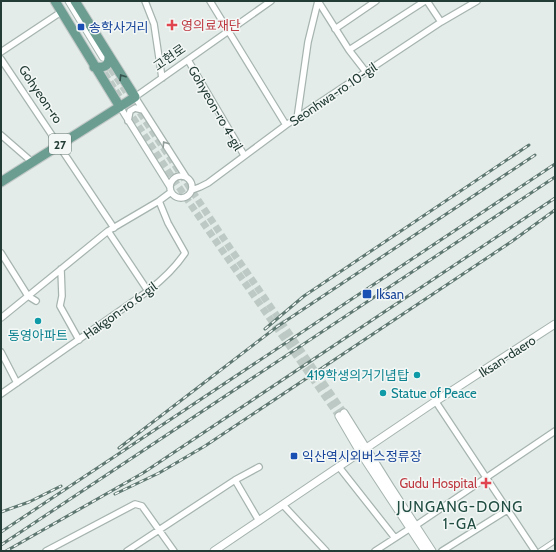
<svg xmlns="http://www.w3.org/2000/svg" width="556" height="552" font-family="Cabin,'Noto Sans KR',sans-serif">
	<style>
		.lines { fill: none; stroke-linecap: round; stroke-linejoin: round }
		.tertiary-tunnel { stroke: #bdc9c4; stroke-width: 7; stroke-dasharray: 7 3.5; stroke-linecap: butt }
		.pedestrian-casing { stroke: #a6b4af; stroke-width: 6 }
		.minor-casing { stroke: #a6b4af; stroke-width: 8 }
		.tertiary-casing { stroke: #a6b4af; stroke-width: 9 }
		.primary-casing { stroke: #c2c8c7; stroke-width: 11 }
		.pedestrian { stroke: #fff; stroke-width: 4 }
		.minor { stroke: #fff; stroke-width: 5.5 }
		.tertiary { stroke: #fff; stroke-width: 7 }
		.primary { stroke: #6b9e91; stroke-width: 9 }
		.rail-casing { stroke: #5f7771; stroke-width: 3 }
		.rail { stroke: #f3f8f6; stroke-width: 1.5; stroke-dasharray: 4.5; stroke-linecap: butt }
		.oneway { stroke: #36544d }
		.oneway2 { stroke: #929e9a }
		.health-dot { fill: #e0444e; stroke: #f3f8f6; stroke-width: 1.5 }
		.transit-dot { fill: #1a4fb4; stroke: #f3f8f6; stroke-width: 1.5 }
		.culture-dot { fill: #0f9aa8; stroke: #f3f8f6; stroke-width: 1.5 }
		.labels { text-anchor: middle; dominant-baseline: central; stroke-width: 3; stroke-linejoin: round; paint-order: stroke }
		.shield { fill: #f3f8f6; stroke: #627470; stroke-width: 1 }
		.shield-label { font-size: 12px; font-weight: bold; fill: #243c36 }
		.health-label { font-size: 13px; fill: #be3a42; stroke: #f3f8f6; text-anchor: start }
		.transit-label { font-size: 13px; fill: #164399; stroke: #f3f8f6; text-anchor: start }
		.street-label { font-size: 13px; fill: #243c36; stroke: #f3f8f6 }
		.culture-label { font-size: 13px; fill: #0d838f; stroke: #f3f8f6 }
		.quarter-label { font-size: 15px; letter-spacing: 1px; fill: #214d42; stroke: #f3f8f6 }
	</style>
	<rect width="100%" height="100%" fill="#e3ece8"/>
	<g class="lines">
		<path class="tertiary-tunnel" d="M 105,60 L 230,248 L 344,413
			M 99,64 C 174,185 257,300 339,416"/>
		<g class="pedestrian-casing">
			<path id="pedestrian" d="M 540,551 L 555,541"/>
		</g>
		<g class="minor-casing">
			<path id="minor" d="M 145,1 L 154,24 L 162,78
				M 210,1 L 286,125
				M 318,1 L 349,50 L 366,72
				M 427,1 L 441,22
				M 335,29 L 376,1
				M 349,50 L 425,1
				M 1,52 L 61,12
				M 1,59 L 114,228
				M 188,60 L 244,155
				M 120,107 L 170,187
				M 297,119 L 308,42 L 318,1
				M 128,121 L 130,111 L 135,108 L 143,110
				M 1,135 L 32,162
				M170 187a11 11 0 1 1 22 0a11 11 0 1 1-22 0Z
				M 186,177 L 135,97 L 271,1
				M 192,190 L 200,187 L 208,183 L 286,125 L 441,22 L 477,1
				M 108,231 L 148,291
				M 1,253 L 28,296 L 36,301
				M 61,269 L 62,296 L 60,306 L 79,340
				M 1,318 L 108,231 L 159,201 L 171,192
				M 1,352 L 17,383
				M 1,394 L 148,291 C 162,280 175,268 185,253 L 168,223 L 159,201
				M 436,402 L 535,551
				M 339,467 L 395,538
				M 235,480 L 259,521
				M 283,505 L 326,551
				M 415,526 L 555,431
				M 46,551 L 135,504 L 142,506 L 174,551
				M 127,551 L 235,480 L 259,467
				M 375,551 L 409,529
				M 442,551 L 509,509"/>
		</g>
		<g class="tertiary-casing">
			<path id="tertiary" d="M 69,1 L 103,57
				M 344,413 L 391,488 L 432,551
				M 339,416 L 360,452 L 425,551
				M 214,551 L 433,403 L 555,324"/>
		</g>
		<g class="primary-casing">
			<path id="primary" d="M 55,1 L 120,107
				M 94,67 C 103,68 109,67 109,57
				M 1,182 L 135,97 L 75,1"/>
		</g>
		<use href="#pedestrian" class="pedestrian"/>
		<use href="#minor" class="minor"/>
		<use href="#tertiary" class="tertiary"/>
		<use href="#primary" class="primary"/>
		<g class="rail-casing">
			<path id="rail" d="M 265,329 L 304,296 L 529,145
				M 119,448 L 278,326 L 535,155
				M 115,494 L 159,473 L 205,446 L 511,242 L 555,210
				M 1,512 L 29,502 L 61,486
				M 1,532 L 555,164
				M 1,545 L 555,177
				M 6,551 L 143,473 L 555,198"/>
		</g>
		<use href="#rail" class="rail"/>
	</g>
	<defs><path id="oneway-chevron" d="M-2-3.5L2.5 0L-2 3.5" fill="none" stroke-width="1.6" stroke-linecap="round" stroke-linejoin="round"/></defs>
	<use class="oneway" href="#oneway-chevron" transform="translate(122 77) rotate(-122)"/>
	<use class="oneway2" href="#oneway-chevron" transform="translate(165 144) rotate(-123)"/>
	<g class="health-dot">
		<path d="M170 19h4v4h4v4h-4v4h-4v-4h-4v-4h4z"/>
		<path d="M484 477h4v4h4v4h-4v4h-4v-4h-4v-4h4z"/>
	</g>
	<g class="transit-dot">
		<rect x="77" y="23" width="8" height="8" rx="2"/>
		<rect x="362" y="289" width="10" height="10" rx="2"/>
		<rect x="290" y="452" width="8" height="8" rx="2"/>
	</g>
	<g class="culture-dot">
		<circle cx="38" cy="321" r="4"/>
		<circle cx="417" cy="375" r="4"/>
		<circle cx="383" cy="393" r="4"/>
	</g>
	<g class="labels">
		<rect class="shield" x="49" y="134" width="22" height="20" rx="3"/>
		<g class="shield-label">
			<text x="60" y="144">27</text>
		</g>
		<g class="health-label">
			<text x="181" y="25">영의료재단</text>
			<text x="477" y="483" text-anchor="end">Gudu Hospital</text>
		</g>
		<g class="transit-label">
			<text x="89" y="27">송학사거리</text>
			<text x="376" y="294">Iksan</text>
			<text x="302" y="456">익산역시외버스정류장</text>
		</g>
		<g class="street-label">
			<text transform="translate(169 57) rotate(-35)">고현로</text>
			<text transform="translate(41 94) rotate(56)">Gohyeon-ro</text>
			<text transform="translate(333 94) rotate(-34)">Seonhwa-ro 10-gil</text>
			<text transform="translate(216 108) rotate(60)">Gohyeon-ro 4-gil</text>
			<text transform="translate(120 310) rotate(-36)">Hakgon-ro 6-gil</text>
			<text transform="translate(507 356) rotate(-33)">Iksan-daero</text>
		</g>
		<g class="culture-label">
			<text x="38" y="335">동영아파트</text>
			<text x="409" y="375" text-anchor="end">419학생의거기념탑</text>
			<text x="391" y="393" text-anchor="start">Statue of Peace</text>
		</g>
		<g class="quarter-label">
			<text x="460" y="507">JUNGANG-DONG<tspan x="460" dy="17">1-GA</tspan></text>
		</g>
	</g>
	<rect width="556" height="552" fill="none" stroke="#243c36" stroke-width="4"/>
</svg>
